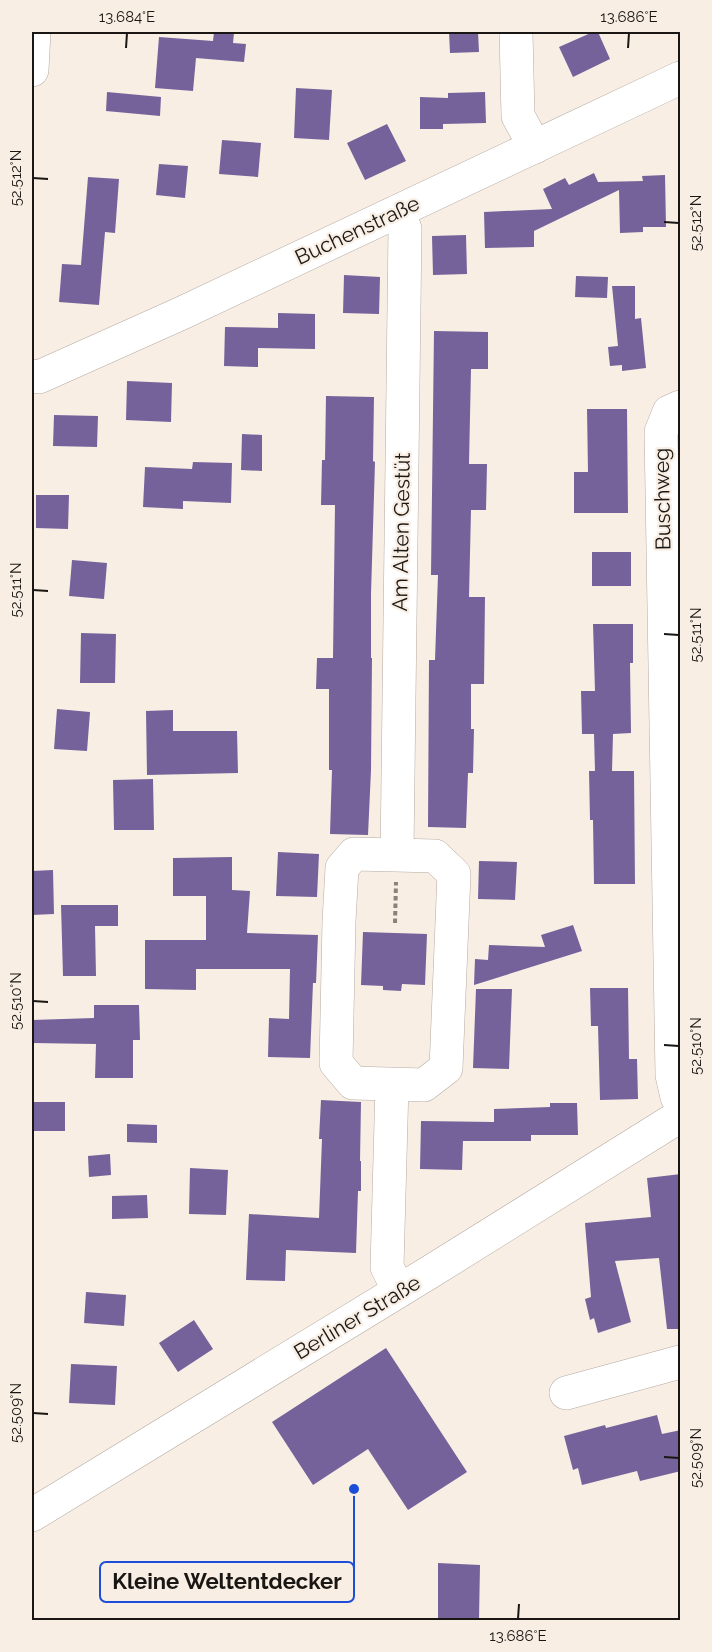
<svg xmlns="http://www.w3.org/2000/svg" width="712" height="1652" font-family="Raleway,sans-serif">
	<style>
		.building { fill: #75629b }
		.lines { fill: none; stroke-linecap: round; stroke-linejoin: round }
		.minor-casing { stroke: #b5aba3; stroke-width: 34 }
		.path { stroke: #89827c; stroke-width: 4; stroke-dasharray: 4.5 3; stroke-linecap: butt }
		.minor { stroke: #fff; stroke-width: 33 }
		.ticks { fill: none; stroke: #191613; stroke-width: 2 }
		.labels { text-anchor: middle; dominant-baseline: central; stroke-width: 4.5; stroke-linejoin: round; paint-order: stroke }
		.street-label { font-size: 21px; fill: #191613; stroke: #f8eee4 }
		.leader { fill: none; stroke: #1d4ed8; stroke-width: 2 }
		.callout-dot { fill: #1d4ed8; stroke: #f8eee4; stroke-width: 2 }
		.callout { fill: #f8eee4; stroke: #1d4ed8; stroke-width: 2 }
		.callout-label { font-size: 22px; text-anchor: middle; font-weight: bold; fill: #191613 }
		.neatline { fill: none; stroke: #191613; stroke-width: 2 }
		.ticks-label { font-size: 15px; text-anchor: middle; fill: #191613 }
	</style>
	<rect width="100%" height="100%" fill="#f8eee4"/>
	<path class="building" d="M 214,32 L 234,33 L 233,43 L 246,44 L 244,62 L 196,58 L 193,91 L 155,88 L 159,37 L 213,41 Z
		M 449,32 L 478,32 L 479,52 L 450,53 Z
		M 593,32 L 598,32 L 610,59 L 573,77 L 559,47 Z
		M 296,88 L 332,90 L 329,140 L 294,138 Z
		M 107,92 L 161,97 L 160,116 L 106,111 Z
		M 485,92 L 486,123 L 443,124 L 443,129 L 420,129 L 420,97 L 448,98 L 448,93 Z
		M 387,124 L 406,161 L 365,180 L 347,143 Z
		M 222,140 L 261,143 L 258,177 L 219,174 Z
		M 159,164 L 188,166 L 185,198 L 156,195 Z
		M 594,173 L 598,182 L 643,181 L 642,176 L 665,175 L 666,227 L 643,227 L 643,232 L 620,233 L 619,190 L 534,231 L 534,247 L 485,248 L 484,212 L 552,209 L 543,189 L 565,178 L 569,185 Z
		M 88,177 L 119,179 L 115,233 L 105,232 L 99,305 L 59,302 L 62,264 L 81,265 Z
		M 466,235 L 467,274 L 433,275 L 432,236 Z
		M 344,275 L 380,277 L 379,314 L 343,313 Z
		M 576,276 L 608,277 L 607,298 L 575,297 Z
		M 612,286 L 635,286 L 635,319 L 641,318 L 646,368 L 622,371 L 622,365 L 610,366 L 608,347 L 618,346 Z
		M 278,313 L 315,314 L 315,349 L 258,348 L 258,367 L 224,366 L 225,327 L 278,328 Z
		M 434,331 L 488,332 L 488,369 L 471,369 L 469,464 L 487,464 L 486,510 L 471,510 L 469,597 L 485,597 L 484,684 L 471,684 L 471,729 L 474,729 L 473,773 L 468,773 L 466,828 L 428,827 L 429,660 L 435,660 L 438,575 L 431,575 Z
		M 127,381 L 172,383 L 171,422 L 126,420 Z
		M 326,396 L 374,397 L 373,461 L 375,462 L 371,594 L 371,658 L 372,658 L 371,770 L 368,835 L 330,834 L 332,770 L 329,770 L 329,689 L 316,689 L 317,658 L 333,658 L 335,505 L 321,505 L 322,460 L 325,460 Z
		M 587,409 L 627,409 L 628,513 L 574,513 L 574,472 L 588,472 Z
		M 54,415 L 98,416 L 97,447 L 53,446 Z
		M 242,434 L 262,435 L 262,471 L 241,470 Z
		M 193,462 L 232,463 L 231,503 L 183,501 L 183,509 L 143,507 L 145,467 L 192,469 Z
		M 36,495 L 69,495 L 68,529 L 36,528 Z
		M 592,552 L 631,552 L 631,586 L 592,586 Z
		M 72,560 L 107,563 L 104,599 L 69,596 Z
		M 593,624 L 633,624 L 633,663 L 630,663 L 631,733 L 613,734 L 612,771 L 634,771 L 635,884 L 594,884 L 593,820 L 590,820 L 589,771 L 595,771 L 594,734 L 582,734 L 581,691 L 595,691 Z
		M 81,633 L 116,634 L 115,683 L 80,683 Z
		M 57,709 L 90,712 L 87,751 L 54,749 Z
		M 173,710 L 173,731 L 237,731 L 238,773 L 147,775 L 146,711 Z
		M 153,779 L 154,830 L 114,830 L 113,780 Z
		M 278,852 L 319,854 L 317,897 L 276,896 Z
		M 232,857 L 232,890 L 250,891 L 247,933 L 318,935 L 316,983 L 313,983 L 310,1058 L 268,1057 L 269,1018 L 289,1019 L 290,969 L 196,969 L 196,990 L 145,989 L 145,940 L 206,940 L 206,896 L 173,896 L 173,858 Z
		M 479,861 L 517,862 L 515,900 L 478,899 Z
		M 53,870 L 54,914 L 32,915 L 32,871 Z
		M 61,905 L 118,905 L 118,926 L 95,926 L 96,976 L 63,976 Z
		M 573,925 L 582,951 L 474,985 L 475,959 L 488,960 L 489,945 L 545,947 L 541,935 Z
		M 363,932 L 427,934 L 425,985 L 402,984 L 401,991 L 383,990 L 383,986 L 361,985 Z
		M 590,988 L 628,988 L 629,1059 L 637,1059 L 638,1099 L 600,1100 L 598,1026 L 591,1026 Z
		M 476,989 L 512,989 L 509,1069 L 473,1068 Z
		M 94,1005 L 139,1005 L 140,1040 L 133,1040 L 133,1078 L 95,1078 L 96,1044 L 32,1043 L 32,1020 L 94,1018 Z
		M 321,1100 L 361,1102 L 360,1161 L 361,1161 L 361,1191 L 358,1191 L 356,1253 L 286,1250 L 285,1281 L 246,1280 L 249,1214 L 319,1218 L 322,1139 L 319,1139 Z
		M 32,1102 L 65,1102 L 65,1131 L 32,1131 Z
		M 550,1103 L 577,1103 L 578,1135 L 531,1135 L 531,1141 L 463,1141 L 462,1170 L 420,1169 L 421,1121 L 494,1122 L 494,1109 L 550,1107 Z
		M 127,1124 L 157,1125 L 157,1143 L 127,1142 Z
		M 110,1154 L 111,1175 L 89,1177 L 88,1156 Z
		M 190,1168 L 228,1170 L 226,1215 L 189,1214 Z
		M 681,1174 L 681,1329 L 667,1329 L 659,1258 L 615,1261 L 631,1322 L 598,1333 L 594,1318 L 590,1320 L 585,1299 L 591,1297 L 585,1223 L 651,1217 L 647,1178 Z
		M 147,1195 L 148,1218 L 112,1219 L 112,1196 Z
		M 86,1292 L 126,1295 L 124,1326 L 84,1323 Z
		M 194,1320 L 213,1349 L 178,1372 L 159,1343 Z
		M 386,1348 L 467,1472 L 408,1510 L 368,1449 L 313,1485 L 272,1422 Z
		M 71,1364 L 117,1366 L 115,1405 L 69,1403 Z
		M 657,1415 L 662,1434 L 681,1430 L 681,1471 L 640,1481 L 637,1471 L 582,1485 L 578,1468 L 573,1470 L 564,1436 L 605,1425 L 606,1428 Z
		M 438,1563 L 480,1565 L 479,1620 L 438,1620 Z"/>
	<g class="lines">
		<g class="minor-casing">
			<path id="minor" d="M 516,32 L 518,116 L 535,147
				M 32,70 L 34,32
				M 32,376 L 39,377 L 182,313 L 680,78
				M 680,407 L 669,412 L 661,432 L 672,1075 L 677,1097 L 680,1102
				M 354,854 L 435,856 L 454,874 L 446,1068 L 424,1085 L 353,1083 L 336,1063 L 339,921 L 342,868 Z
				M 397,855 L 405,229 L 398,211
				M 392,1085 L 387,1267 L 399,1291
				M 566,1393 L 680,1362
				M 32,1515 L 430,1272 L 680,1116"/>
		</g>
		<path class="path" d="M 395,923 L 396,882"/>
		<use href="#minor" class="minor"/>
	</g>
	<path class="ticks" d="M 126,48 L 127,33M 628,48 L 629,33M 33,178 L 48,179M 664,222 L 679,223M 33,590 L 48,591M 664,634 L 679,635M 33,1001 L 48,1002M 664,1045 L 679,1046M 33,1413 L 48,1414M 664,1457 L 679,1458M 518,1619 L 519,1604"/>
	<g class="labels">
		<g class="street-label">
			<text transform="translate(357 230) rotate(-25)">Buchenstraße</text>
			<text transform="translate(662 499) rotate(-91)">Buschweg</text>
			<text transform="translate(401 532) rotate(-89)">Am Alten Gestüt</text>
			<text transform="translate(357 1317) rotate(-31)">Berliner Straße</text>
		</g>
	</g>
	<path class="leader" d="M354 1489L354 1582"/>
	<circle class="callout-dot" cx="354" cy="1489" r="6"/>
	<rect class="callout" x="100" y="1562" width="254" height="40" rx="6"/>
	<g class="callout-label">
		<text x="227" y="1589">Kleine Weltentdecker</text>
	</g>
	<rect width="712" height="1652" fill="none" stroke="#f8eee4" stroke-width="66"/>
	<rect x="33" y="33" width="646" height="1586" class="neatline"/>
	<g class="ticks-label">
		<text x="127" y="22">13.684°E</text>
		<text x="629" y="22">13.686°E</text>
		<text transform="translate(16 178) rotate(-90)" y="5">52.512°N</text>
		<text transform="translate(696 223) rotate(-90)" y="5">52.512°N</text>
		<text transform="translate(16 590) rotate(-90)" y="5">52.511°N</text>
		<text transform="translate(696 635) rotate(-90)" y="5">52.511°N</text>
		<text transform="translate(16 1001) rotate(-90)" y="5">52.510°N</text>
		<text transform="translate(696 1046) rotate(-90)" y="5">52.510°N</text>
		<text transform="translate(16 1413) rotate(-90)" y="5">52.509°N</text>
		<text transform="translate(696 1458) rotate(-90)" y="5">52.509°N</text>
		<text x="518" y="1641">13.686°E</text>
	</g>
</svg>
